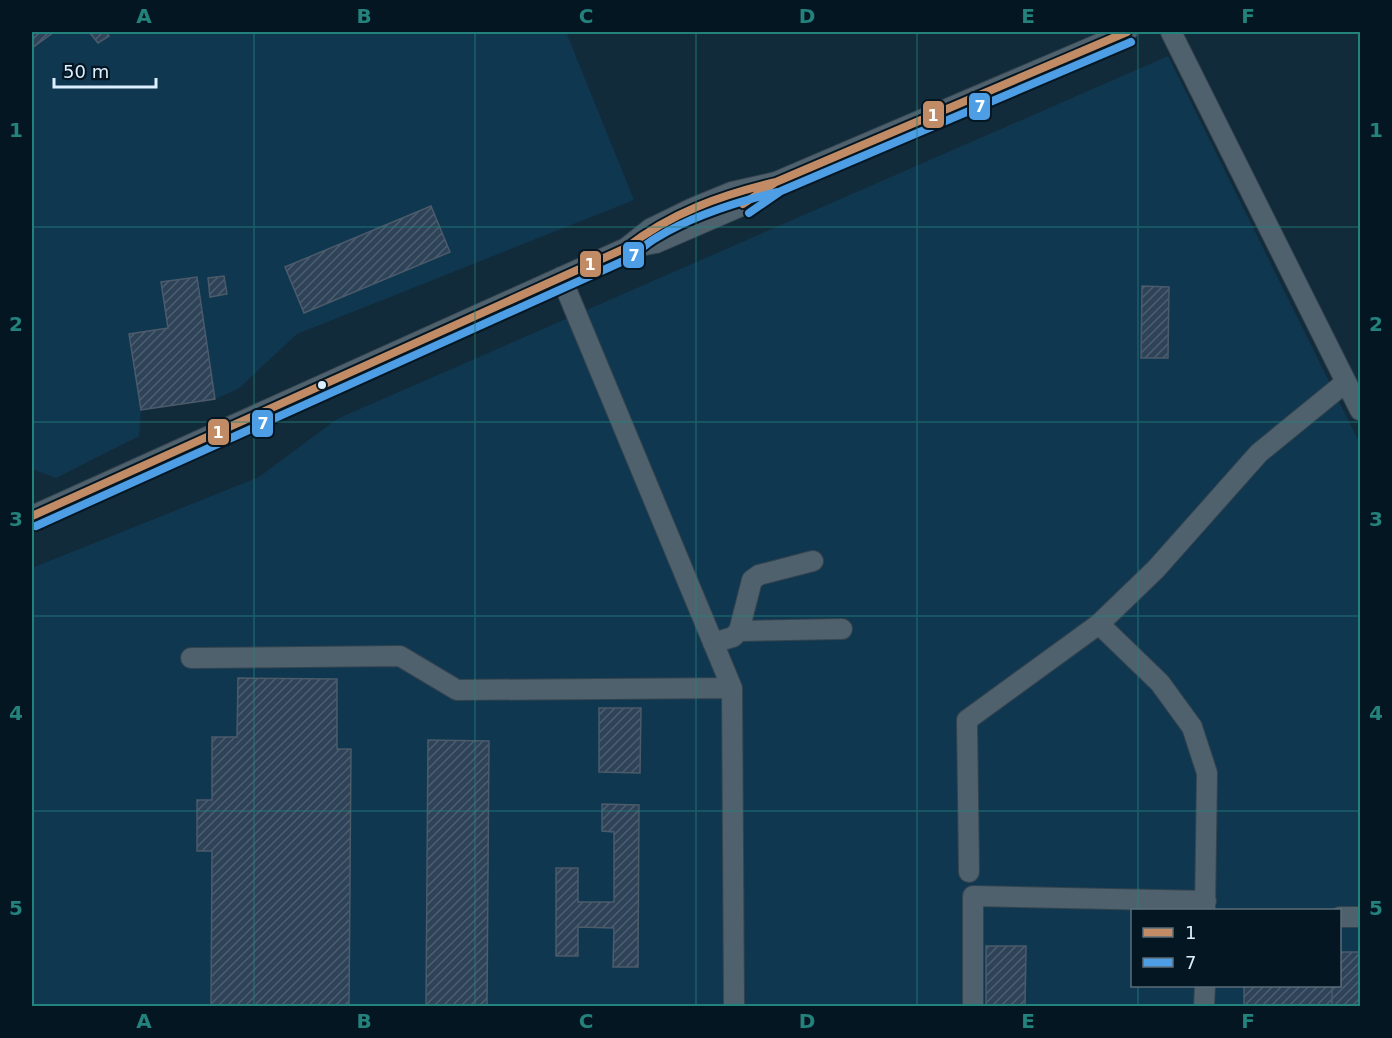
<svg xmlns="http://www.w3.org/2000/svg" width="1392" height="1038" font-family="'DejaVu Sans',sans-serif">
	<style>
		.built { fill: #103750; fill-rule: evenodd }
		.building { fill: url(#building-hatch); stroke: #4b5b6a; stroke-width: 1.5 }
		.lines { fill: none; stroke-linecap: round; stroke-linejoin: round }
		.minor-casing { stroke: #34444f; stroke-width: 22 }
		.minor { stroke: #4e616d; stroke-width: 20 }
		.bus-1-casing { stroke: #041622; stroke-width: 12 }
		.bus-2-casing { stroke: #041622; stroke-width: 12 }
		.bus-1 { stroke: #c18c65; stroke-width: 8 }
		.bus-2 { stroke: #4d9ee5; stroke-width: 8 }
		.grid { fill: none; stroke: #24827c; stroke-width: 1.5; stroke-opacity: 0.55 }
		.bus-dot { fill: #dceffe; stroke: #041622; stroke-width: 2 }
		.line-badge { stroke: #041622; stroke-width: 2 }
		.badge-label { font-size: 16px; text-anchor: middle; font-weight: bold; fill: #fff }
		.neatline { fill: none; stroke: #24827c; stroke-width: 2 }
		.grid-label { font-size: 20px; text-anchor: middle; font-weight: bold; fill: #24827c }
	</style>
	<defs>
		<pattern id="building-hatch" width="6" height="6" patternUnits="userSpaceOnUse" patternTransform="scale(1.5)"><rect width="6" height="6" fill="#2f4358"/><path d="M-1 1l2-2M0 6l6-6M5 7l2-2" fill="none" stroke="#4d5e71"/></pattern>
	</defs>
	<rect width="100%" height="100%" fill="#112b3a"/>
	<path class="built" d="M 32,32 L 566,32 L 634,200 L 297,334 L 238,389 L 215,399 L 141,410 L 139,436 L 56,478 L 32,469 Z
		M 1168,56 L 1360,444 L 1360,1006 L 32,1006 L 32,568 L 259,477 L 337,419 ZM 1132,910 L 1340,910 L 1340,986 L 1132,986 Z"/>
	<path class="building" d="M 32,32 L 54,32 L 32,48 Z
		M 89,32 L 106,32 L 109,36 L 98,43 Z
		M 431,206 L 450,252 L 304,313 L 285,267 Z
		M 224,276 L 227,294 L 210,297 L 208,278 Z
		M 197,277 L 215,399 L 141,410 L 129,334 L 168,328 L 161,282 Z
		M 1142,286 L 1169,287 L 1168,358 L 1141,358 Z
		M 238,678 L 337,679 L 337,749 L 351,749 L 349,1006 L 211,1006 L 212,851 L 197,851 L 197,800 L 212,800 L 212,737 L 237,737 Z
		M 599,708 L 641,708 L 640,773 L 599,772 Z
		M 428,740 L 489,741 L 487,1006 L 426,1006 Z
		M 602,804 L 639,805 L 638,967 L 613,967 L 614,928 L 578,927 L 578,956 L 556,956 L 556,868 L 578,868 L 578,902 L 614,902 L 614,832 L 602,831 Z
		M 986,946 L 1026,946 L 1025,1006 L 986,1006 Z
		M 1340,952 L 1359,952 L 1359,1006 L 1332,1006 L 1332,986 L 1340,986 Z
		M 1244,986 L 1332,986 L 1332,1006 L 1244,1006 Z"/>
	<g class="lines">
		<g class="minor-casing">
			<path id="minor" d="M 1171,32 L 1360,410
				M 627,248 L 656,243 L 739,207 L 776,182 L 1127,32
				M 561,277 L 732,688 L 734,1006
				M 32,516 L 626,248 L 650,229 L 693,208 L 732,192 L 776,182
				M 1099,624 L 1160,683 L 1192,727 L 1207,773 L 1205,910
				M 739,631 L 842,629
				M 713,643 L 733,637 L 739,631 L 752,580 L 759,575 L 813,561
				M 191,658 L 400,656 L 457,690 L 732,688
				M 969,872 L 967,720 L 1099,624 L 1156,569 L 1259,453 L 1346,382
				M 1340,917 L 1360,917
				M 973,1006 L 973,896 L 1206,901
				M 1204,1006 L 1205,986"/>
		</g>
		<use href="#minor" class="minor"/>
		<g class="bus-1-casing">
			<path id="bus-1" d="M 743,204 L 776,182 L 1127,32
				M 32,516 L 626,248 C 671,213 721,195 776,182"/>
		</g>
		<g class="bus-2-casing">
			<path id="bus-2" d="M 749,213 L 781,191 L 1131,42
				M 36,526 L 630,258 C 639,251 647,243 656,238 C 694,215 736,202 778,192"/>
		</g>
		<use href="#bus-1" class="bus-1"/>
		<use href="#bus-2" class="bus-2"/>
	</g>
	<path class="grid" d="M 254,32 L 254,1006M 475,32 L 475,1006M 696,32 L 696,1006M 917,32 L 917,1006M 1138,32 L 1138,910M 32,227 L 1360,227M 32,422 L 1360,422M 32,616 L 1360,616M 32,811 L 1360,811M 1138,986 L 1138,1006"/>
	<circle class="bus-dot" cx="322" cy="385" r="5"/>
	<g class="line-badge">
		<rect x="968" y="92" width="23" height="29" rx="6" fill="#4d9ee5"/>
		<rect x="922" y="100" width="23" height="29" rx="6" fill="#c18c65"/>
		<rect x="622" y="241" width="23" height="28" rx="6" fill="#4d9ee5"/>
		<rect x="579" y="250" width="23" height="28" rx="6" fill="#c18c65"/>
		<rect x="251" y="409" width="23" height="29" rx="6" fill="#4d9ee5"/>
		<rect x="207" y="418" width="23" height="28" rx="6" fill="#c18c65"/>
	</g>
	<g class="badge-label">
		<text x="980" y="112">7</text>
		<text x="933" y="121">1</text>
		<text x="634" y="261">7</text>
		<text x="590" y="270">1</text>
		<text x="263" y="429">7</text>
		<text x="218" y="438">1</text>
	</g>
	<rect width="1392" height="1038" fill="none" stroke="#041622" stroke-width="66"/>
	<rect x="1131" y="909" width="210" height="78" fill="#041622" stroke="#5a6d7a" stroke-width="1.5"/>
	<rect x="1143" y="928" width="30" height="9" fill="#c18c65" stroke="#5a6d7a" stroke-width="1.5"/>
	<text x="1185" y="939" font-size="18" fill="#dceffe">1</text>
	<rect x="1143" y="958" width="30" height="9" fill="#4d9ee5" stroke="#5a6d7a" stroke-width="1.5"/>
	<text x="1185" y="969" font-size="18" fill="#dceffe">7</text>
	<path d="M54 78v9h102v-9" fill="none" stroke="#dceffe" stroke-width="3"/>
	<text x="63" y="78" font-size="18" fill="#dceffe" stroke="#041622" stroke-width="4.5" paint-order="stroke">50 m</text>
	<rect x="33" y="33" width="1326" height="972" class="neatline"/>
	<g class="grid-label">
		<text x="144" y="23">A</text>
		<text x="364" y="23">B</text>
		<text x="586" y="23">C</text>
		<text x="807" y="23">D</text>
		<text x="1028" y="23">E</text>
		<text x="1248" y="23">F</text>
		<text x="16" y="137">1</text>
		<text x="1376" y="137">1</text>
		<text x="16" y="331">2</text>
		<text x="1376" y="331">2</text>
		<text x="16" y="526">3</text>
		<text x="1376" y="526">3</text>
		<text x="16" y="720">4</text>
		<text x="1376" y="720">4</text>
		<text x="16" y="915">5</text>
		<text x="1376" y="915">5</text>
		<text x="144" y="1028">A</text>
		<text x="364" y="1028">B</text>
		<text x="586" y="1028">C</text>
		<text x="807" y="1028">D</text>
		<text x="1028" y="1028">E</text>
		<text x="1248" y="1028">F</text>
	</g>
</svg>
